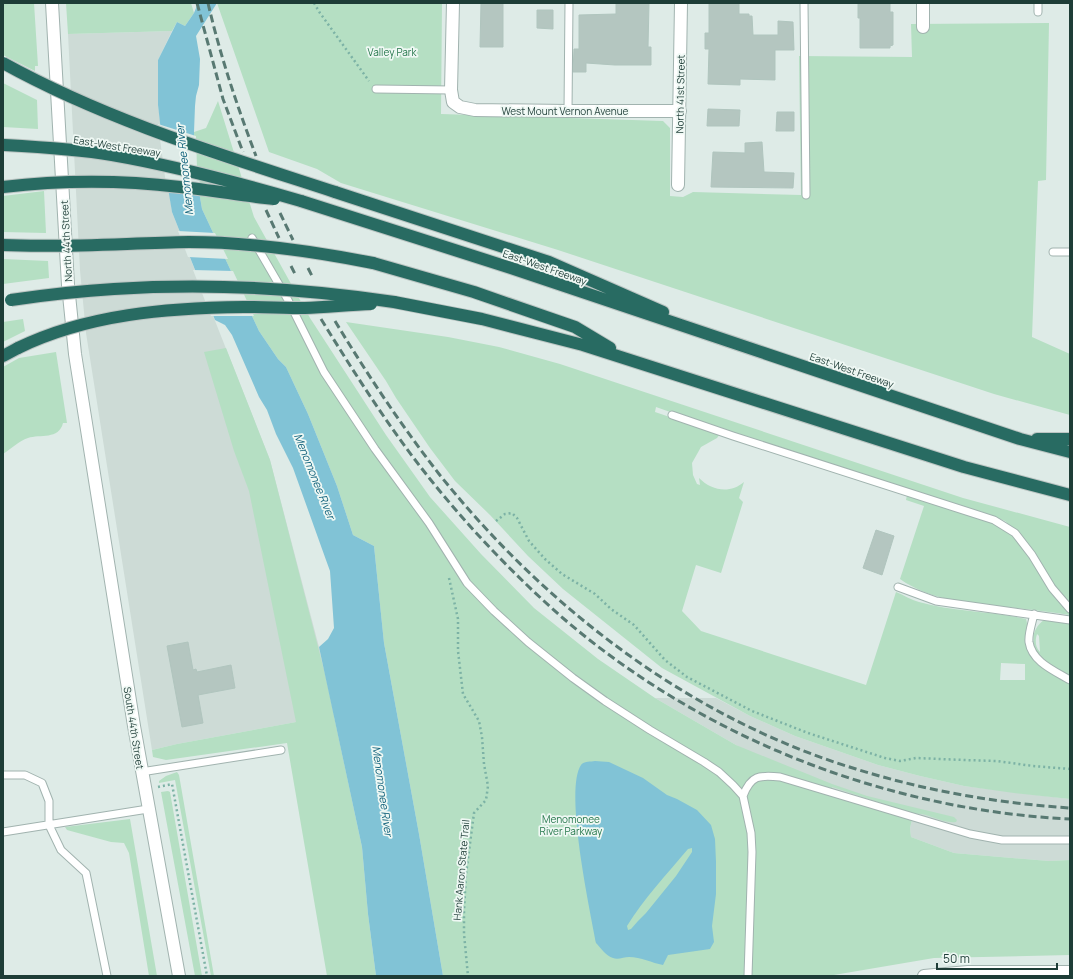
<svg xmlns="http://www.w3.org/2000/svg" width="1073" height="979" font-family="Manrope,sans-serif">
	<style>
		.built { fill: #cddbd6 }
		.green { fill: #b5dfc3; fill-rule: evenodd }
		.water { fill: #81c3d6; fill-rule: evenodd }
		.pier { fill: #deebe7 }
		.building { fill: #b4c6c0; stroke: #b0c5be }
		.lines { fill: none; stroke-linecap: round; stroke-linejoin: round }
		.lane-casing { stroke: #a1b3af; stroke-width: 9 }
		.street-casing { stroke: #a1b3af; stroke-width: 14 }
		.highway-casing { stroke: #bcc5c3; stroke-width: 14 }
		.path { stroke: #7cb2a5; stroke-width: 2.5; stroke-dasharray: 2 3; stroke-linecap: butt }
		.lane { stroke: #fff; stroke-width: 7 }
		.street { stroke: #fff; stroke-width: 12 }
		.highway { stroke: #286b62; stroke-width: 12 }
		.rail { stroke: #587972; stroke-width: 3; stroke-dasharray: 8 4; stroke-linecap: butt }
		.highway-bridge-casing { stroke: #bcc5c3; stroke-width: 14; stroke-linecap: butt }
		.highway-bridge { stroke: #286b62; stroke-width: 12 }
		.labels { text-anchor: middle; dominant-baseline: central; stroke-width: 3.5; stroke-linejoin: round; paint-order: stroke }
		.park-label { font-size: 10px; fill: #25774b; stroke: #eff8f4 }
		.street-label { font-size: 10px; fill: #1e3d37; stroke: #eff8f4 }
		.water-label { font-size: 11px; font-style: italic; fill: #14647d; stroke: #eff8f4 }
	</style>
	<rect width="100%" height="100%" fill="#deebe7"/>
	<path class="built" d="M 172,31 L 158,60 L 158,105 L 172,212 L 270,460 L 319,647 L 334,715 L 177,744 L 152,750 L 86,333 L 80,270 L 68,34 Z
		M 655,698 L 716,698 L 750,716 L 795,736 L 878,765 L 920,776 L 964,786 L 1070,799 L 1070,860 L 1049,861 L 954,853 L 911,837 L 910,828 L 912,820 L 833,796 L 736,745 Z"/>
	<path class="green" d="M 3,3 L 34,3 L 38,66 L 35,66 L 35,71 L 3,55 Z
		M 66,3 L 191,3 L 194,13 L 185,26 L 177,22 L 172,31 L 68,34 Z
		M 217,3 L 442,3 L 441,114 L 663,121 L 670,128 L 670,196 L 683,197 L 693,192 L 801,195 L 799,56 L 912,57 L 911,24 L 1049,23 L 1046,180 L 1038,181 L 1032,337 L 1070,354 L 1070,415 L 994,394 L 558,250 L 341,183 L 317,169 L 269,152 Z
		M 3,83 L 37,100 L 38,129 L 3,127 Z
		M 218,101 L 254,217 L 310,318 L 386,435 L 430,497 L 481,554 L 534,608 L 598,659 L 655,698 L 736,745 L 832,784 L 867,796 L 954,817 L 957,820 L 956,822 C 941,824 928,812 914,814 L 832,787 L 834,796 L 912,820 L 910,828 L 911,837 L 954,853 L 1049,861 L 1070,860 L 1070,955 L 934,958 L 828,976 L 443,976 L 419,834 L 384,643 L 374,546 L 353,535 L 337,486 L 308,414 L 286,367 L 278,359 L 259,331 L 202,209 L 195,168 L 194,132 L 206,128 Z
		M 44,191 L 46,233 L 3,232 L 3,196 Z
		M 3,259 L 48,261 L 49,278 L 3,284 Z
		M 23,319 L 25,331 L 3,342 L 3,322 Z
		M 346,322 L 448,337 L 499,347 L 560,364 L 963,498 L 1070,527 L 1070,615 C 1049,612 1027,609 1006,607 C 970,603 931,601 900,579 L 924,506 L 906,500 L 907,495 L 996,524 L 1008,533 L 1010,526 L 1005,521 L 982,512 L 721,430 L 656,407 L 655,412 L 720,434 L 717,438 L 701,447 L 692,463 L 693,475 L 697,484 L 700,485 L 699,478 C 712,491 730,494 744,482 L 739,498 L 743,502 L 721,573 L 696,565 L 682,611 L 701,631 L 866,685 L 896,592 C 904,595 911,600 919,602 C 954,612 991,611 1026,619 C 1029,628 1024,632 1025,640 C 1027,664 1051,673 1070,684 L 1070,799 L 1014,793 L 964,786 L 920,776 L 878,765 L 795,736 L 750,716 L 662,668 L 563,589 L 528,556 L 490,515 L 455,481 L 430,448 L 396,398 L 386,381 ZM 1001,663 L 1025,664 L 1025,680 L 1000,680 Z
		M 226,348 L 270,460 L 325,674 L 362,847 L 368,914 L 376,976 L 327,976 L 287,743 L 166,760 L 153,757 L 152,750 L 177,744 L 296,722 L 249,491 L 234,451 L 204,352 Z
		M 56,352 L 67,423 L 63,423 C 59,440 40,434 28,438 C 19,441 11,449 3,454 L 3,367 L 19,358 Z
		M 1044,620 L 1070,624 L 1070,677 C 1062,672 1050,667 1043,660 C 1031,648 1029,631 1044,620 ZM 1037,634 L 1039,636 L 1040,652 C 1035,646 1035,641 1037,634 Z
		M 177,772 L 179,775 L 214,976 L 211,976 L 175,780 L 159,783 L 159,781 L 166,776 Z
		M 168,791 L 170,792 L 202,976 L 195,976 L 161,792 Z
		M 130,819 L 157,976 L 149,976 L 129,853 L 124,843 L 111,842 L 67,830 L 65,827 Z"/>
	<path class="water" d="M 198,3 L 217,3 L 196,36 L 200,59 L 199,85 L 196,96 L 195,106 L 194,132 L 195,168 L 202,209 L 259,331 L 278,359 L 286,367 L 308,414 L 337,486 L 353,535 L 374,546 L 384,643 L 419,834 L 443,976 L 376,976 L 368,914 L 362,847 L 319,647 L 328,639 L 334,628 L 330,571 L 326,560 L 293,468 L 276,434 L 267,410 L 259,397 L 232,335 L 225,325 L 215,320 L 172,212 L 166,176 L 158,105 L 158,60 L 177,22 L 185,26 L 194,13 Z
		M 595,761 L 609,762 L 643,778 L 667,795 L 677,799 L 697,810 L 711,825 L 715,839 L 716,862 L 716,894 L 712,926 L 714,942 L 710,949 L 668,955 L 663,965 C 652,963 641,957 629,957 C 624,957 618,960 613,958 C 606,956 601,948 596,943 C 590,910 564,790 581,765 C 584,761 590,762 595,761 ZM 692,848 L 692,852 L 676,876 L 646,913 L 638,921 L 631,929 L 628,930 L 627,926 C 644,898 667,874 688,849 Z"/>
	<path class="pier" d="M 158,124 L 196,136 L 197,168 L 202,196 L 167,192 Z
		M 178,231 L 215,233 L 228,259 L 188,257 Z
		M 193,270 L 233,271 L 254,316 L 211,316 Z"/>
	<path class="building" d="M 481,3 L 503,3 L 503,47 L 480,47 Z
		M 616,3 L 649,3 L 648,47 L 651,47 L 651,65 L 615,65 L 586,63 L 586,72 L 573,72 L 574,49 L 579,49 L 579,15 L 616,14 Z
		M 709,3 L 739,3 L 739,14 L 749,14 L 749,16 L 752,16 L 753,35 L 778,35 L 778,21 L 793,22 L 794,50 L 775,50 L 775,80 L 740,79 L 740,85 L 708,84 L 709,49 L 705,49 L 705,33 L 709,33 Z
		M 858,3 L 890,3 L 890,12 L 893,12 L 893,45 L 890,46 L 890,48 L 860,48 L 860,18 L 858,18 Z
		M 537,10 L 553,10 L 553,29 L 537,28 Z
		M 708,109 L 740,110 L 739,126 L 707,126 Z
		M 777,112 L 794,112 L 794,131 L 776,131 Z
		M 762,142 L 764,172 L 794,173 L 793,188 L 711,187 L 713,152 L 745,153 L 745,143 Z
		M 876,530 L 894,536 L 882,575 L 863,568 Z
		M 188,642 L 193,670 L 196,669 L 197,672 L 231,665 L 235,688 L 198,695 L 203,723 L 182,727 L 167,646 Z"/>
	<g class="lines">
		<g class="lane-casing">
			<path id="lane" d="M 804,3 L 806,195
				M 1038,12 L 1038,3
				M 376,89 L 451,90
				M 568,111 L 569,3
				M 252,238 L 288,300 L 324,372 L 375,449 L 429,523 L 467,583 L 494,611 L 528,642 L 573,678 L 605,701 L 650,730 L 704,762 L 719,772 L 733,785 L 743,796 L 751,833 L 752,852 L 748,976
				M 1053,252 L 1070,252
				M 672,415 L 733,436 L 994,520 L 1015,533 L 1032,555 L 1052,588 L 1070,609
				M 898,587 L 936,601 L 1070,620
				M 1034,614 C 1032,623 1028,634 1029,642 C 1032,662 1055,671 1070,680
				M 141,772 L 281,750
				M 3,775 L 25,775 L 42,783 L 49,801 L 49,825 L 61,850 L 86,873 L 107,976
				M 743,796 C 751,775 759,775 780,777 L 970,834 L 1002,840 L 1070,840
				M 3,832 L 148,809"/>
		</g>
		<g class="street-casing">
			<path id="street" d="M 52,3 L 68,285 L 75,354 L 134,726 L 179,976
				M 453,3 L 451,90 L 453,102 L 460,107 L 475,110 L 568,111 L 680,111
				M 923,3 L 923,27
				M 678,185 L 681,3
				M 924,976 L 968,972 L 1070,972"/>
		</g>
		<g class="highway-casing">
			<path id="highway" d="M 335,192 L 549,262 L 663,312
				M 301,201 L 511,268 L 1020,439 L 1070,452
				M 373,263 L 474,292 L 575,327 L 610,348
				M 394,302 L 482,319 L 583,345 L 964,467 L 1070,495
				M 3,356 L 18,348
				M 1037,439 L 1070,439"/>
		</g>
		<path class="path" d="M 314,3 L 320,13 L 369,81
			M 496,521 L 505,514 L 512,513 L 517,518 L 529,541 L 545,559 L 562,574 L 595,594 L 611,609 L 634,625 L 665,660 L 687,677 L 752,711 L 808,733 L 885,758 L 900,761 L 916,758 L 964,760 L 997,761 L 1033,766 L 1070,769
			M 449,578 L 458,619 L 458,651 L 463,694 L 479,721 L 482,737 L 484,764 L 488,786 L 486,800 L 474,813 L 466,874 L 464,911 L 464,934 L 468,976
			M 158,787 L 172,784 L 207,976"/>
		<use href="#lane" class="lane"/>
		<use href="#street" class="street"/>
		<use href="#highway" class="highway"/>
		<path class="rail" d="M 197,3 L 223,99 L 243,152
			M 208,3 C 220,55 237,106 256,156
			M 266,210 L 279,238
			M 280,213 L 293,240
			M 291,266 L 295,274
			M 308,268 L 312,276
			M 321,319 C 355,374 390,429 430,479 C 471,530 516,577 564,619 C 704,739 887,810 1070,819
			M 335,321 C 367,374 401,425 439,474 C 546,608 691,719 856,769 C 926,791 997,803 1070,808"/>
		<g class="highway-bridge-casing">
			<path id="highway-bridge" d="M 3,63 C 108,121 222,155 335,192
				M 3,145 C 39,147 76,149 112,155 C 176,166 239,183 301,201
				M 3,187 C 62,180 121,180 180,187 C 212,190 243,196 274,199
				M 3,245 C 65,248 127,243 189,242 C 251,242 312,251 373,263
				M 11,300 C 45,295 79,291 114,289 C 208,283 301,288 394,302
				M 18,348 C 88,314 167,308 244,307 C 264,307 284,308 305,308 C 327,307 349,305 371,304"/>
		</g>
		<use href="#highway-bridge" class="highway-bridge"/>
	</g>
	<g class="labels">
		<g class="park-label">
			<text x="392" y="52">Valley Park</text>
			<text x="571" y="819">Menomonee<tspan x="571" dy="12">River Parkway</tspan></text>
		</g>
		<g class="street-label">
			<text transform="translate(680 94) rotate(-89)">North 41st Street</text>
			<text x="565" y="111">West Mount Vernon Avenue</text>
			<text transform="translate(117 146) rotate(9)">East-West Freeway</text>
			<text transform="translate(66 241) rotate(-93)">North 44th Street</text>
			<text transform="translate(545 267) rotate(19)">East-West Freeway</text>
			<text transform="translate(852 370) rotate(19)">East-West Freeway</text>
			<text transform="translate(134 728) rotate(81)">South 44th Street</text>
			<text transform="translate(461 870) rotate(-85)">Hank Aaron State Trail</text>
		</g>
		<g class="water-label">
			<text transform="translate(184 170) rotate(-96)">Menomonee River</text>
			<text transform="translate(315 476) rotate(68)">Menomonee River</text>
			<text transform="translate(383 791) rotate(82)">Menomonee River</text>
		</g>
	</g>
	<rect width="1073" height="979" fill="none" stroke="#1e3d37" stroke-width="8"/>
	<path d="M937 963v6h120v-6" fill="none" stroke="#1e3d37" stroke-width="2"/>
	<text x="943" y="963" font-size="12" fill="#1e3d37" stroke="#eff8f4" stroke-width="3" paint-order="stroke">50 m</text>
</svg>
